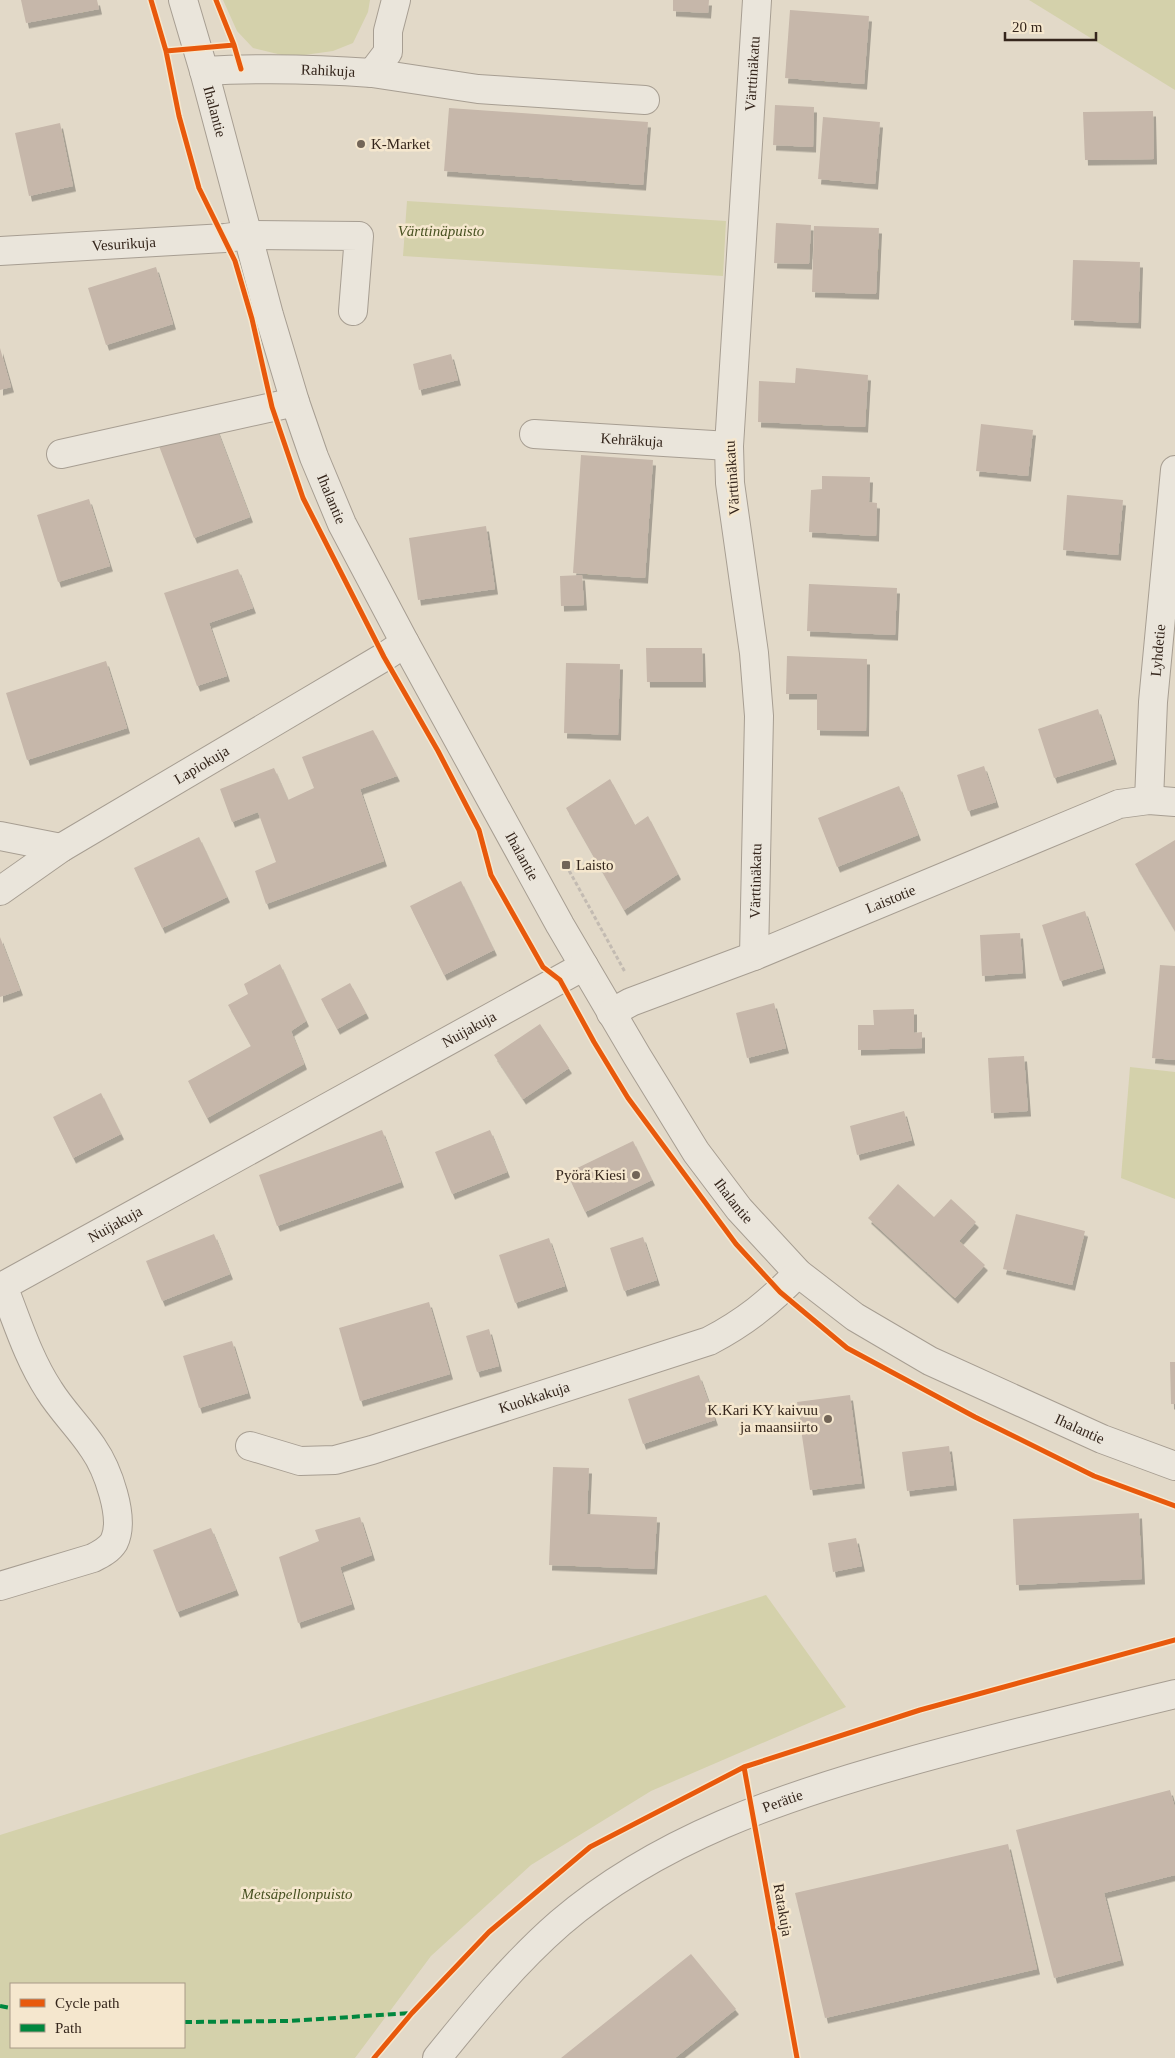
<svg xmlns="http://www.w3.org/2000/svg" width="1175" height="2058" font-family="'Times New Roman',serif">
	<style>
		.green { fill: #d4d1ab; fill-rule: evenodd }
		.building { fill: #c6b7aa; filter: url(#shadow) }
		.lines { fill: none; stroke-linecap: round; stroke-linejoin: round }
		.minor-casing { stroke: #a79e92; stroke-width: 30 }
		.path { stroke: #c3bbb2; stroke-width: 3; stroke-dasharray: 4 2.5; stroke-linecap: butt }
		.minor { stroke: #eae5db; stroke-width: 28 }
		.quiet { stroke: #00873e; stroke-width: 4; stroke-dasharray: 8 4; stroke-linecap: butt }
		.cycleway-casing { stroke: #f5e7ce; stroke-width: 8 }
		.cycleway { stroke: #e8590c; stroke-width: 5 }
		.poi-dot { fill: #726558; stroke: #f5e7ce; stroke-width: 2 }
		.labels { text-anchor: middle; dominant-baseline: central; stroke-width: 5; stroke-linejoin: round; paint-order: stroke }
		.street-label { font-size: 15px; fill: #35261c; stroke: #f5e7ce }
		.poi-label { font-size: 15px; fill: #35261c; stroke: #f5e7ce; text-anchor: start }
		.park-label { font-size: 15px; font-style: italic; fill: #495222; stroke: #f5e7ce }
	</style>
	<defs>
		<filter id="shadow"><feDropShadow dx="3" dy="5.5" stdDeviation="0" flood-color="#0004"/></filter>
	</defs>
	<rect width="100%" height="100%" fill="#e2d9c8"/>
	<path class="green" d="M 223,0 L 370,0 L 368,12 L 353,43 L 333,51 L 290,57 L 253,48 L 237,31 Z
		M 1029,0 L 1175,0 L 1175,90 L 1162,82 Z
		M 407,201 L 726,221 L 723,276 L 403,256 Z
		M 1130,1067 L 1175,1072 L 1175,1199 L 1121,1178 Z
		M 766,1595 L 846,1707 L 651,1791 L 531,1865 L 431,1956 L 355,2058 L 0,2058 L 0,1835 ZM 11,1984 L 184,1984 L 184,2047 L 11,2047 Z"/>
	<path class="building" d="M 21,0 L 97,0 L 99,9 L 26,23 Z
		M 673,0 L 709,0 L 708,13 L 673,11 Z
		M 790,10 L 869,16 L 864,84 L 785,78 Z
		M 775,105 L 814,107 L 813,147 L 773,145 Z
		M 449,108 L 648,122 L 643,185 L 444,171 Z
		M 1153,111 L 1154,159 L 1085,160 L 1083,112 Z
		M 823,117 L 880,122 L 875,184 L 818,179 Z
		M 60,123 L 73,186 L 29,196 L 15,133 Z
		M 776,223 L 811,225 L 809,264 L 774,263 Z
		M 814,226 L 879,228 L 876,294 L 812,292 Z
		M 1073,260 L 1140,262 L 1138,323 L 1071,320 Z
		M 156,267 L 173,324 L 106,345 L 88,288 Z
		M 0,348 L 11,387 L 0,390 Z
		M 451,354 L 458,380 L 419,390 L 413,364 Z
		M 796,368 L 868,375 L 865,427 L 758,422 L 759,381 L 795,383 Z
		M 215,424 L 250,517 L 194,538 L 159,446 Z
		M 981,424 L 1033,430 L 1028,476 L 976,471 Z
		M 581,455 L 653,460 L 645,578 L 573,573 Z
		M 822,476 L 870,477 L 869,502 L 877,503 L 876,536 L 809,532 L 811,490 L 822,489 Z
		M 1067,495 L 1123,500 L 1118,555 L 1063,550 Z
		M 89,499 L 110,566 L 58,582 L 37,515 Z
		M 486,526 L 495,589 L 418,600 L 409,538 Z
		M 238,569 L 253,608 L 209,623 L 227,676 L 197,686 L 164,593 Z
		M 582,575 L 584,605 L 561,606 L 560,576 Z
		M 809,584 L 897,588 L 895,635 L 807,631 Z
		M 646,648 L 702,648 L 703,682 L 647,682 Z
		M 787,656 L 867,659 L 866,731 L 817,730 L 817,694 L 786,694 Z
		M 106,661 L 127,728 L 27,760 L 6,693 Z
		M 566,663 L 620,664 L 618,735 L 564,733 Z
		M 1098,709 L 1114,759 L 1054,778 L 1038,729 Z
		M 373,730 L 397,776 L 360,789 L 384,861 L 266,904 L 255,871 L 276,862 L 258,812 L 232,822 L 220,789 L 274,768 L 288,800 L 314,788 L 302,757 Z
		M 984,766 L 996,802 L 968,811 L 957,775 Z
		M 610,779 L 635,825 L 648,816 L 678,874 L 624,910 L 566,808 Z
		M 899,786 L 918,835 L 837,867 L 818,818 Z
		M 199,837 L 227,897 L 162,928 L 134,868 Z
		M 1175,840 L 1175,931 L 1135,864 Z
		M 461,881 L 494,950 L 444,975 L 410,906 Z
		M 1085,911 L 1103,968 L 1060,981 L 1042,925 Z
		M 1020,933 L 1023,973 L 982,976 L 980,935 Z
		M 0,937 L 20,990 L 0,997 Z
		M 280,964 L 306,1021 L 291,1031 L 304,1064 L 207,1118 L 188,1081 L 251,1046 L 228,1005 L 248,994 L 244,984 Z
		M 1160,965 L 1175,966 L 1175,1060 L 1152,1058 Z
		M 350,983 L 366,1013 L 337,1029 L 321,999 Z
		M 774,1003 L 786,1048 L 747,1058 L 736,1013 Z
		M 914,1009 L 914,1033 L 922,1032 L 922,1048 L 858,1050 L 858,1025 L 874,1025 L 873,1010 Z
		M 540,1024 L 569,1068 L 523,1099 L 494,1055 Z
		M 1024,1056 L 1028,1111 L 991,1113 L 988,1058 Z
		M 101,1093 L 121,1134 L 73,1158 L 53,1117 Z
		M 904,1111 L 912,1140 L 857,1155 L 850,1126 Z
		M 382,1130 L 401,1182 L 277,1226 L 259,1175 Z
		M 490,1130 L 507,1172 L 452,1194 L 435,1152 Z
		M 633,1141 L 652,1180 L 585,1212 L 567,1173 Z
		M 898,1184 L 934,1217 L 951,1199 L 976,1222 L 959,1241 L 985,1265 L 955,1298 L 868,1218 Z
		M 1016,1214 L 1085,1231 L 1072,1285 L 1003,1269 Z
		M 214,1234 L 230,1274 L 162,1301 L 146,1261 Z
		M 643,1237 L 657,1280 L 624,1291 L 610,1248 Z
		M 549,1238 L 565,1286 L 515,1303 L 499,1255 Z
		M 429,1302 L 450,1374 L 360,1401 L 339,1328 Z
		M 489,1329 L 499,1366 L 477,1372 L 466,1336 Z
		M 232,1341 L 248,1393 L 199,1408 L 183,1356 Z
		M 1170,1362 L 1175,1362 L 1175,1404 L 1171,1404 Z
		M 699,1375 L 715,1420 L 643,1444 L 628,1399 Z
		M 850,1395 L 862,1483 L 810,1490 L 797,1402 Z
		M 949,1446 L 954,1485 L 907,1491 L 902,1452 Z
		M 553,1467 L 589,1468 L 587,1514 L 657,1517 L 654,1569 L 549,1565 Z
		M 1139,1513 L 1142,1579 L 1016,1585 L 1013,1519 Z
		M 360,1517 L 372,1555 L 340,1567 L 352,1604 L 298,1623 L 279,1557 L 319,1541 L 315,1530 Z
		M 211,1528 L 236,1590 L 177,1612 L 153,1550 Z
		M 856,1538 L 862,1566 L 833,1572 L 828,1543 Z
		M 1170,1790 L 1175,1808 L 1175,1875 L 1104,1893 L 1121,1960 L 1054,1978 L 1016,1830 Z
		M 1008,1844 L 1037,1969 L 825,2018 L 795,1893 Z
		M 691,1954 L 736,2009 L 675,2058 L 561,2058 Z"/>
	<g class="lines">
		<g class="minor-casing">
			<g id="minor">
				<path id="s1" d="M 183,0 L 204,71 L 269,315 L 295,402 L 314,457 L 342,524 L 405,643 L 560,925 L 637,1056 L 696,1152 L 739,1209 L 798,1273 L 855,1317 L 930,1361 L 1102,1439 L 1175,1466"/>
				<path id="s2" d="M 204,71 C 260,68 317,69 372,73 L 388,52 L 388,31 L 396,0"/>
				<path d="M 372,73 L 478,89 L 645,100"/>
				<path id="s3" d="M 0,251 L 225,238 L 248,235 L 359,236 L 353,311"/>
				<path id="s4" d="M 534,434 L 729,446"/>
				<path d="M 61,454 L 295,402"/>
				<path id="s5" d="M 1149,800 L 1153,702 L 1175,470"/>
				<path d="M 0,836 L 61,848"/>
				<path id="s6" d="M 0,891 L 61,848 L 384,657 L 405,643"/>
				<path id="s7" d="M 754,956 L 759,716 L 754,653 L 730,483 L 729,446 L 757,0"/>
				<path id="s8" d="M 611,1013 L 631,1002 L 754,956 L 1119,804 L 1149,800 L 1175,802"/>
				<path id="s9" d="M 250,1446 L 300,1461 L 335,1460 L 372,1450 L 709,1341 C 745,1322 770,1302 798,1273"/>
				<path id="s10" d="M 0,1586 L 93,1558 C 101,1554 109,1550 114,1542 C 126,1518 107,1468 93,1448 C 80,1428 62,1411 49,1390 C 28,1358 17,1321 3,1286 L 584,966"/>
				<path id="s11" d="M 437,2058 C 475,2011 514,1963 560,1923 C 658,1839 782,1797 904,1763 C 993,1738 1084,1716 1175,1694"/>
			</g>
		</g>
		<path class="path" d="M 566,865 L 625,972"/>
		<use href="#minor" class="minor"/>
		<path class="quiet" d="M 0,2006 L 11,2008
			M 184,2022 L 288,2021 L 412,2013"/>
		<g class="cycleway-casing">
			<path id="cycleway" d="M 151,0 L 166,51 L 179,116 L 199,188 L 235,261 L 252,319 L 272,407 L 303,498 L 384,657 L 438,751 L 479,830 L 491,875 L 543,967 L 560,980 L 594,1042 L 628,1098 L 736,1244 L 780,1292 L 847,1348 L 975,1417 L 1094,1476 L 1175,1506
				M 216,0 L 234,45 L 241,69
				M 166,51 L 234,45
				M 744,1767 L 797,2058
				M 374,2058 L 412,2013 L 489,1932 L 590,1847 L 744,1767 L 920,1710 L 1175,1640"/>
		</g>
		<use href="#cycleway" class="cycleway"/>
	</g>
	<g class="poi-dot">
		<circle cx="361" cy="144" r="5"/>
		<rect x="561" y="860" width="10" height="10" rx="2.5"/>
		<circle cx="636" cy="1175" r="5"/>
		<circle cx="828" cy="1419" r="5"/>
	</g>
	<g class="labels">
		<g class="street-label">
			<text stroke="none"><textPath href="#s2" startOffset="124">Rahikuja</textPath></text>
			<text stroke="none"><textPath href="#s7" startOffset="885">Värttinäkatu</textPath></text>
			<text stroke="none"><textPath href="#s1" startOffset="116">Ihalantie</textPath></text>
			<text stroke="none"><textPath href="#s3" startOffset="124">Vesurikuja</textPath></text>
			<text stroke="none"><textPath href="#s4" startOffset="98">Kehräkuja</textPath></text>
			<text transform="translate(732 478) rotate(-94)">Värttinäkatu</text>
			<text stroke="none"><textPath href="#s1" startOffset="521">Ihalantie</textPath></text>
			<text stroke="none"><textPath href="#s5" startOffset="150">Lyhdetie</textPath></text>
			<text stroke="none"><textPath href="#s6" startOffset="238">Lapiokuja</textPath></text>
			<text stroke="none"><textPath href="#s1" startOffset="926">Ihalantie</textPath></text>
			<text stroke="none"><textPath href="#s7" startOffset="75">Värttinäkatu</textPath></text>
			<text stroke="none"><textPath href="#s8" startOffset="302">Laistotie</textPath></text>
			<text stroke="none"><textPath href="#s10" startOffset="942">Nuijakuja</textPath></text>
			<text stroke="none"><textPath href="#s1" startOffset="1331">Ihalantie</textPath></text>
			<text stroke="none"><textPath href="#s10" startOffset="538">Nuijakuja</textPath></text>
			<text stroke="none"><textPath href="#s9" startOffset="296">Kuokkakuja</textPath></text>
			<text stroke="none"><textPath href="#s1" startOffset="1751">Ihalantie</textPath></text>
			<text stroke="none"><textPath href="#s11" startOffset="438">Perätie</textPath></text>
			<text transform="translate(783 1910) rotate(80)">Ratakuja</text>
		</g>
		<g class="poi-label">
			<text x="371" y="144">K-Market</text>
			<text x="576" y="865">Laisto</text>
			<text x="626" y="1175" text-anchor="end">Pyörä Kiesi</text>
			<text x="818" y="1410" text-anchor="end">K.Kari KY kaivuu<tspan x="818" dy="17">ja maansiirto</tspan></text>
		</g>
		<g class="park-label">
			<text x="441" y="231">Värttinäpuisto</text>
			<text x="297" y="1894">Metsäpellonpuisto</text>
		</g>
	</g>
	<rect x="10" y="1983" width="175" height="65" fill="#f5e7ce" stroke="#a89a87"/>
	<rect x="20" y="1999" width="25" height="8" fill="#e8590c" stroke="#a89a87"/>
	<text x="55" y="2008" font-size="15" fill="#35261c">Cycle path</text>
	<rect x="20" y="2024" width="25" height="8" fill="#00873e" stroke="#a89a87"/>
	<text x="55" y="2033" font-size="15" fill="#35261c">Path</text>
	<path d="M1005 32v8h91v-8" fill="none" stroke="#35261c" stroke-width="2.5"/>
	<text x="1012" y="32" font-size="15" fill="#35261c" stroke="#f5e7ce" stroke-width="4" paint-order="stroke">20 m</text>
</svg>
